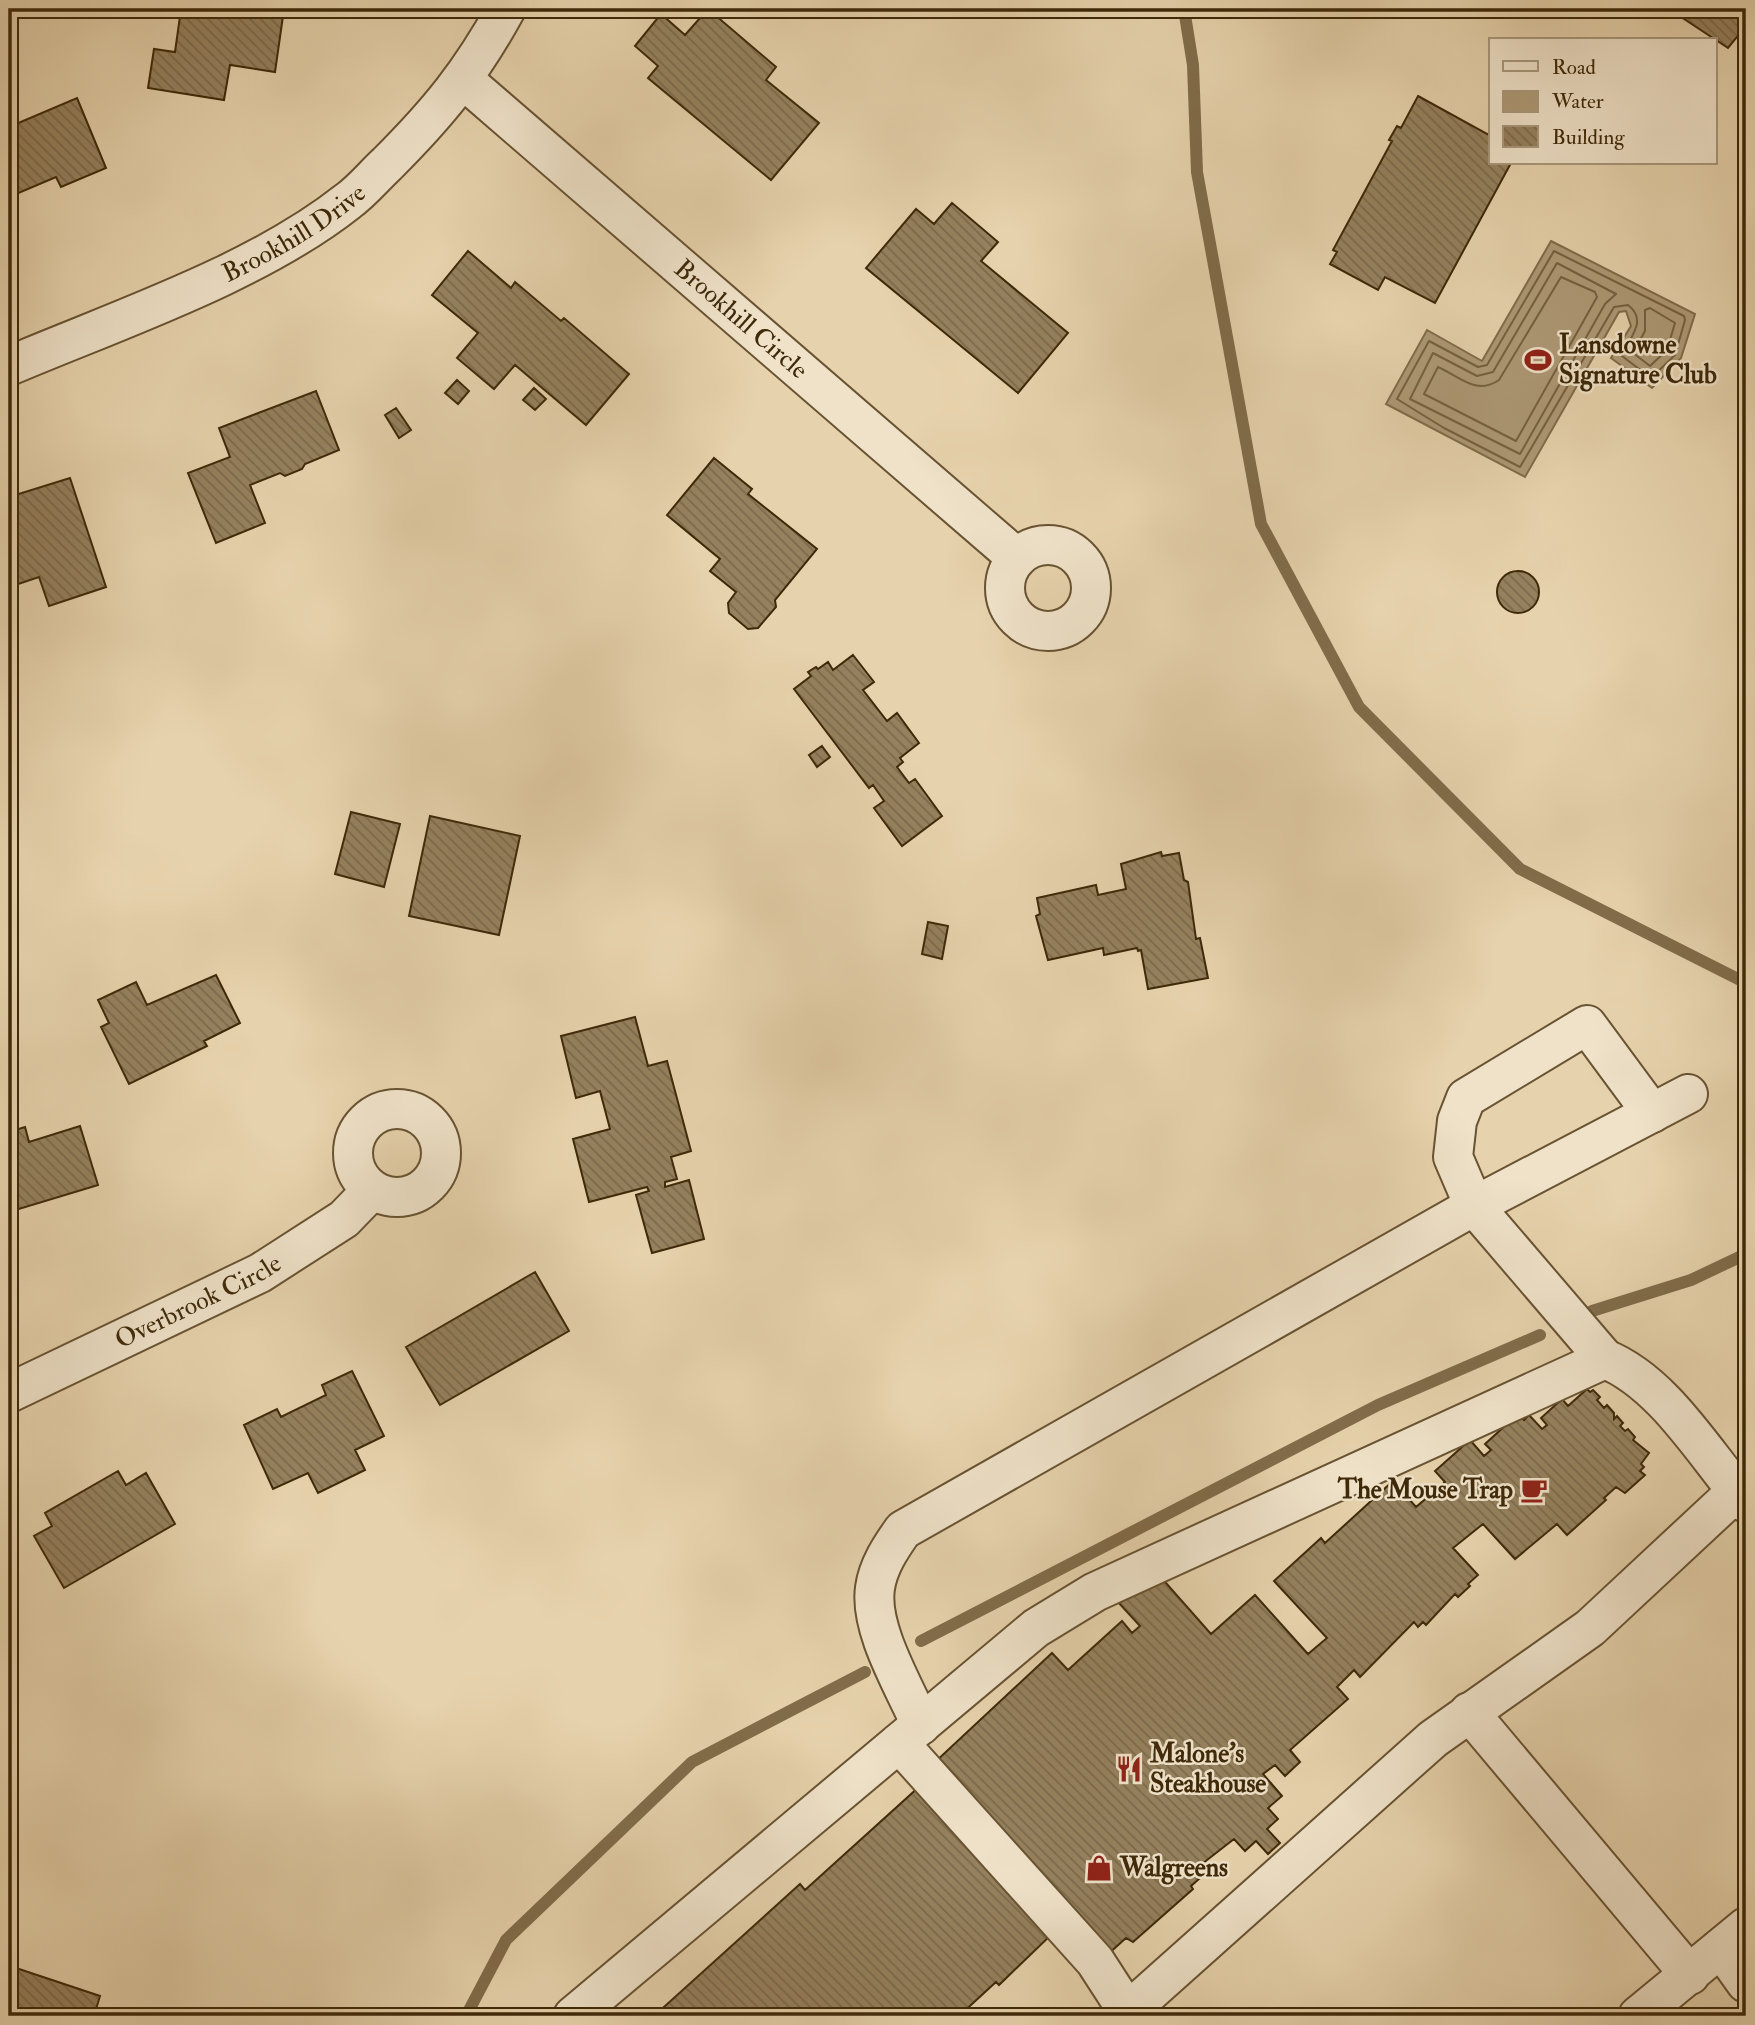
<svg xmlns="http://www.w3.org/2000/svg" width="1755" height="2025" font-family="'IM FELL Double Pica',serif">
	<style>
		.water { fill: #ad9975; stroke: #816c4a; stroke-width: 2 }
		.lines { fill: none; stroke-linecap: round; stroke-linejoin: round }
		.shore { stroke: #76613f; stroke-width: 2 }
		.stream { stroke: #816c4a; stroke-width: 12 }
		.building { fill: url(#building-back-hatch); stroke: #3e2909; stroke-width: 2 }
		.minor-casing { stroke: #685332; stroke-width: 42 }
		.minor { stroke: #efe2c9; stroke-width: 38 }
		.labels { text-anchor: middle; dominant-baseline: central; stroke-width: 5; stroke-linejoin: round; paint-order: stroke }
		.street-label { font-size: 26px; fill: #3e2909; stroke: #efe2c9 }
		.poi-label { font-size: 26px; font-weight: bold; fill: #3e2909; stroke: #efe2c9; text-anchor: start }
	</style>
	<defs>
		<pattern id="building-back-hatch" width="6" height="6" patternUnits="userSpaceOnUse" patternTransform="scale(1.75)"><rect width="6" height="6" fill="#95815e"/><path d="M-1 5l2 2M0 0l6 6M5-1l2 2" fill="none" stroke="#7b6a4c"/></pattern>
	</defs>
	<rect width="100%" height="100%" fill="#e6d2ac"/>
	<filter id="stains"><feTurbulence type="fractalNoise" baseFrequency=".00286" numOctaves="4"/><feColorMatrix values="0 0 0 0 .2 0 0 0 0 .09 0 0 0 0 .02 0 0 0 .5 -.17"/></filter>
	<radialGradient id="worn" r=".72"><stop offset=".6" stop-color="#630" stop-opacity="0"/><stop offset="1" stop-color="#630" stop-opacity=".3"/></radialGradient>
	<path class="water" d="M 1551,241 L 1695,314 L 1681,358 L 1652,388 L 1611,358 L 1631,326 L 1626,311 L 1619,312 L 1525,477 L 1386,404 L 1427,330 L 1482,361 Z"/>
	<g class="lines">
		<path class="shore" d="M 1554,251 L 1684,316 L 1685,320 L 1675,355 L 1651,378 L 1622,356 C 1628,339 1649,321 1628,305 L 1614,307 L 1520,467 L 1444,428 L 1397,399 L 1429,341 L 1478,367 L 1487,365 Z
			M 1557,263 L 1616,294 L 1605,304 L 1520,454 L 1410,399 L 1433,353 L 1477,376 L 1493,372 Z
			M 1561,277 L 1595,292 L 1597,297 L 1516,441 L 1424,394 L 1438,367 C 1459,376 1476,396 1499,380 Z
			M 1650,308 L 1675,323 L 1667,350 L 1650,366 L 1633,353 L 1645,331 L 1645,310 Z"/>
		<path class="stream" d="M 1184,9 L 1193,65 L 1197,172 L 1261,524 L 1359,707 L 1520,869 L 1746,983
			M 1592,1311 L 1691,1280 L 1746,1254
			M 921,1641 L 1378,1405 L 1540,1335
			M 466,2016 L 506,1940 L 692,1762 L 865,1672"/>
	</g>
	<path class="building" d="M 181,9 L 284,9 L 275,72 L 230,65 L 224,100 L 148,88 L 154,49 L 175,52 Z
		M 708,9 L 776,67 L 766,80 L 819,123 L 771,180 L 648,78 L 658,66 L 635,46 L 661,14 L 685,35 Z
		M 1669,9 L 1746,9 L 1746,26 L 1728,48 Z
		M 1418,96 L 1491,136 L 1491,163 L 1511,163 L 1435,303 L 1385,277 L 1378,290 L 1330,264 L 1337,252 L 1333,250 L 1392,141 L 1389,140 L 1397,126 L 1401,128 Z
		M 77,98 L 106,168 L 61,187 L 56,177 L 9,197 L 9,127 Z
		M 952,203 L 998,242 L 981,261 L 1068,333 L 1018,393 L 866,268 L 916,209 L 934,224 Z
		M 468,251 L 511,288 L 515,282 L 561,321 L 564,318 L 629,374 L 586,425 L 515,365 L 494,389 L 457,358 L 478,333 L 432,295 Z
		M 457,380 L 469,391 L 458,404 L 445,393 Z
		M 534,388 L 546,399 L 535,410 L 523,400 Z
		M 316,391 L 339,450 L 305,464 L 302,469 L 285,476 L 280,473 L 250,485 L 265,523 L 216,543 L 188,473 L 230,457 L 219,428 Z
		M 396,408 L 411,430 L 399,438 L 385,415 Z
		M 714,458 L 752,489 L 748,494 L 817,549 L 775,600 L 776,607 L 758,628 L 748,629 L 729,613 L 728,603 L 736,592 L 710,571 L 720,559 L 667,515 Z
		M 70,478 L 106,587 L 49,606 L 39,577 L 9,587 L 9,497 Z
		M1497 592a21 21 0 1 1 42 0a21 21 0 1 1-42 0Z
		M 853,655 L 874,682 L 863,690 L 887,721 L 897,713 L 919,743 L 900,758 L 903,762 L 897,767 L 909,783 L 915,779 L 942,816 L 902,846 L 874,808 L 884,801 L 873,785 L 869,788 L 794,689 L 811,676 L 808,672 L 816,667 L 818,669 L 828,662 L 833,670 Z
		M 822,746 L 830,757 L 817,767 L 809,755 Z
		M 351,812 L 400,824 L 384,887 L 335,874 Z
		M 430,816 L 520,836 L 499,935 L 409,916 Z
		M 1161,852 L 1162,856 L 1179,853 L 1184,880 L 1188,882 L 1196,939 L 1200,938 L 1208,978 L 1148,989 L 1141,950 L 1138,951 L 1137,948 L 1104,955 L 1103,948 L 1048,960 L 1036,916 L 1040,914 L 1037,898 L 1096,885 L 1098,895 L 1126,889 L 1121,864 Z
		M 928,922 L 948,926 L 942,959 L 922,954 Z
		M 216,975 L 240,1023 L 204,1041 L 207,1046 L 129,1084 L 101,1027 L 109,1023 L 98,1000 L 136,982 L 147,1005 Z
		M 635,1017 L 648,1066 L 667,1061 L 691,1151 L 671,1157 L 677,1179 L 665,1182 L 665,1187 L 689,1180 L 704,1239 L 652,1253 L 636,1195 L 649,1191 L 647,1187 L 589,1202 L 573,1139 L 610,1129 L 600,1091 L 576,1098 L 561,1036 Z
		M 80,1126 L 98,1185 L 9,1212 L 9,1132 L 25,1127 L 29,1142 Z
		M 535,1272 L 569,1331 L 440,1405 L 406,1347 Z
		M 352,1371 L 384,1436 L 355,1450 L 365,1470 L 318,1493 L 308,1473 L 273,1489 L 244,1425 L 277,1409 L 281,1417 L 326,1395 L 322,1385 Z
		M 1587,1389 L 1590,1392 L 1593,1390 L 1600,1397 L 1597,1400 L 1604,1408 L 1607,1405 L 1614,1413 L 1614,1419 L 1617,1416 L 1623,1423 L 1620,1426 L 1625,1431 L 1628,1429 L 1635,1437 L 1633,1440 L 1649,1453 L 1641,1464 L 1644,1467 L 1640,1471 L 1645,1475 L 1625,1493 L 1616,1487 L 1604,1498 L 1606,1500 L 1567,1535 L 1557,1524 L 1515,1559 L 1483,1524 L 1453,1548 L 1478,1575 L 1468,1584 L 1470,1586 L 1458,1597 L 1455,1594 L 1426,1625 L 1423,1622 L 1418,1627 L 1414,1622 L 1360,1677 L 1354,1670 L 1337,1687 L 1348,1699 L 1290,1750 L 1300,1762 L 1285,1776 L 1275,1765 L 1263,1774 L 1282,1796 L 1268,1808 L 1278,1819 L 1267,1829 L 1280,1843 L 1268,1854 L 1256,1841 L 1245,1851 L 1234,1839 L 1198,1867 L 1201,1870 L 1195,1875 L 1199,1879 L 1191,1886 L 1193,1889 L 1133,1942 L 1126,1938 L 1107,1955 L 934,1763 L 1052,1653 L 1068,1670 L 1122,1621 L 1132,1633 L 1140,1626 L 1117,1601 L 1159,1575 L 1211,1634 L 1255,1595 L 1308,1654 L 1327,1638 L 1274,1581 L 1321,1538 L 1325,1543 L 1393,1481 L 1416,1507 L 1445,1482 L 1435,1471 L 1470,1440 L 1484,1456 L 1491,1450 L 1485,1444 L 1518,1414 L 1524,1420 L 1529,1415 L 1542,1429 L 1547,1425 L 1541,1418 L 1562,1399 L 1568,1406 Z
		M 118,1471 L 126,1485 L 146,1473 L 175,1524 L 64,1588 L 34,1536 L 52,1526 L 45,1513 Z
		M 920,1786 L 1053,1933 L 999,1985 L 996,1982 L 959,2016 L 654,2016 L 800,1884 L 805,1890 Z
		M 16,1968 L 100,1996 L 94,2016 L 9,2016 L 12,1993 L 9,1990 Z"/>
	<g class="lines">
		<g class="minor-casing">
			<g id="minor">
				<path id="s1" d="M 464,80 L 1017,558"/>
				<path id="s2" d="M 9,366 C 117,320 256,274 348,201 C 362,191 374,176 387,164 C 438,113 471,73 506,9"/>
				<circle cx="1048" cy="588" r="43"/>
				<circle cx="397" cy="1153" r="44"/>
				<path d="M 1605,1359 L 1474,1206 L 1453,1157 L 1457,1121 L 1466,1098 L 1587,1025 L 1652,1113"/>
				<path id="s3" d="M 9,1393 L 260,1273 L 344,1219 L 372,1190"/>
				<path d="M 1469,1712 L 1690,1975"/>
				<path d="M 921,1725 C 904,1686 869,1629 875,1588 C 878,1566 891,1547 903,1530 L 1474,1206 L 1688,1094"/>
				<path d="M 899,1743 L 1095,1961 L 1128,2012"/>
				<path d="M 1721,1948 L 1746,1983"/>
				<path d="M 573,2016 L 1036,1628 L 1095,1592 L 1605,1359 C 1660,1381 1700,1446 1737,1491"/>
				<path d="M 1123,2016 L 1433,1739 L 1590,1628 L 1737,1491 L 1746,1503"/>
				<path d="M 1638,2016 L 1746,1927"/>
			</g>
		</g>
		<use href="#minor" class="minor"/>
	</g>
	<defs>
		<g id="stadium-bare" transform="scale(2.1)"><path d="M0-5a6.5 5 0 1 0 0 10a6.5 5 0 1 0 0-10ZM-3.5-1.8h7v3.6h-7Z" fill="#8f2418" stroke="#efe2c9" stroke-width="2.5" paint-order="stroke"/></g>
		<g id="cafe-bare" transform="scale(2.1)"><path d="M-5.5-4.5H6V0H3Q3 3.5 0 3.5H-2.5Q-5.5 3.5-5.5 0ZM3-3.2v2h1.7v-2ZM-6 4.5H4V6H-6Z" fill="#8f2418" stroke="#efe2c9" stroke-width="2.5" paint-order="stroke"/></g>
		<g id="restaurant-bare" transform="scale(2.1)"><path d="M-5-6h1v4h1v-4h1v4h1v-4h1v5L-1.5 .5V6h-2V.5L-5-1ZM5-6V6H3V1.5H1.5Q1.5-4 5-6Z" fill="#8f2418" stroke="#efe2c9" stroke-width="2.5" paint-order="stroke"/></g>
		<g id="shop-bare" transform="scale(2.1)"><path d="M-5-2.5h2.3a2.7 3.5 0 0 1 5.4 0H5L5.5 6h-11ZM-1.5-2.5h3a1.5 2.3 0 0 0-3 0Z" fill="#8f2418" stroke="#efe2c9" stroke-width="2.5" paint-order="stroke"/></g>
	</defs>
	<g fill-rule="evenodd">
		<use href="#stadium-bare" x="1538" y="360"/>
		<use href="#cafe-bare" x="1534" y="1490"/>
		<use href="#restaurant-bare" x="1129" y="1769"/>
		<use href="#shop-bare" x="1099" y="1868"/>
	</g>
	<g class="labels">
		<g class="street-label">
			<text stroke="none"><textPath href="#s2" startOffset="315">Brookhill Drive</textPath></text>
			<text stroke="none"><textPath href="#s1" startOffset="366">Brookhill Circle</textPath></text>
			<text stroke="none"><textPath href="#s3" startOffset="210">Overbrook Circle</textPath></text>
		</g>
		<g class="poi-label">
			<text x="1559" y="345">Lansdowne<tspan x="1559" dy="30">Signature Club</tspan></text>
			<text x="1513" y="1490" text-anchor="end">The Mouse Trap</text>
			<text x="1150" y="1754">Malone's<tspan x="1150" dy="30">Steakhouse</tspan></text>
			<text x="1120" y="1868">Walgreens</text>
		</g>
	</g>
	<rect width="1755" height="2025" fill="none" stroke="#e6d2ac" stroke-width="35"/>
	<rect x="10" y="10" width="1734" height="2004" fill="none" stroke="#3e2909" stroke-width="3.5"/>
	<rect x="18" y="18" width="1720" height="1990" fill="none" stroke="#3e2909" stroke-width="2"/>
	<rect x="1489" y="38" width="228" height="126" fill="#efe2c9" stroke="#a8987c" stroke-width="2"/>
	<rect x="1503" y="61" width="35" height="10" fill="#efe2c9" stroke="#a8987c" stroke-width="2"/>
	<text x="1552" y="74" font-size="21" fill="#3e2909">Road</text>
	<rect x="1503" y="91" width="35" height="21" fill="#ad9975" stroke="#a8987c" stroke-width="2"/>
	<text x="1552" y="108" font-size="21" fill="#3e2909">Water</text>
	<rect x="1503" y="126" width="35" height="21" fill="url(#building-back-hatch)" stroke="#a8987c" stroke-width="2"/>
	<text x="1552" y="144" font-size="21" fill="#3e2909">Building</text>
	<rect width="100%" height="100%" filter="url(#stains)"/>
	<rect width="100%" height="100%" fill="url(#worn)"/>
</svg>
